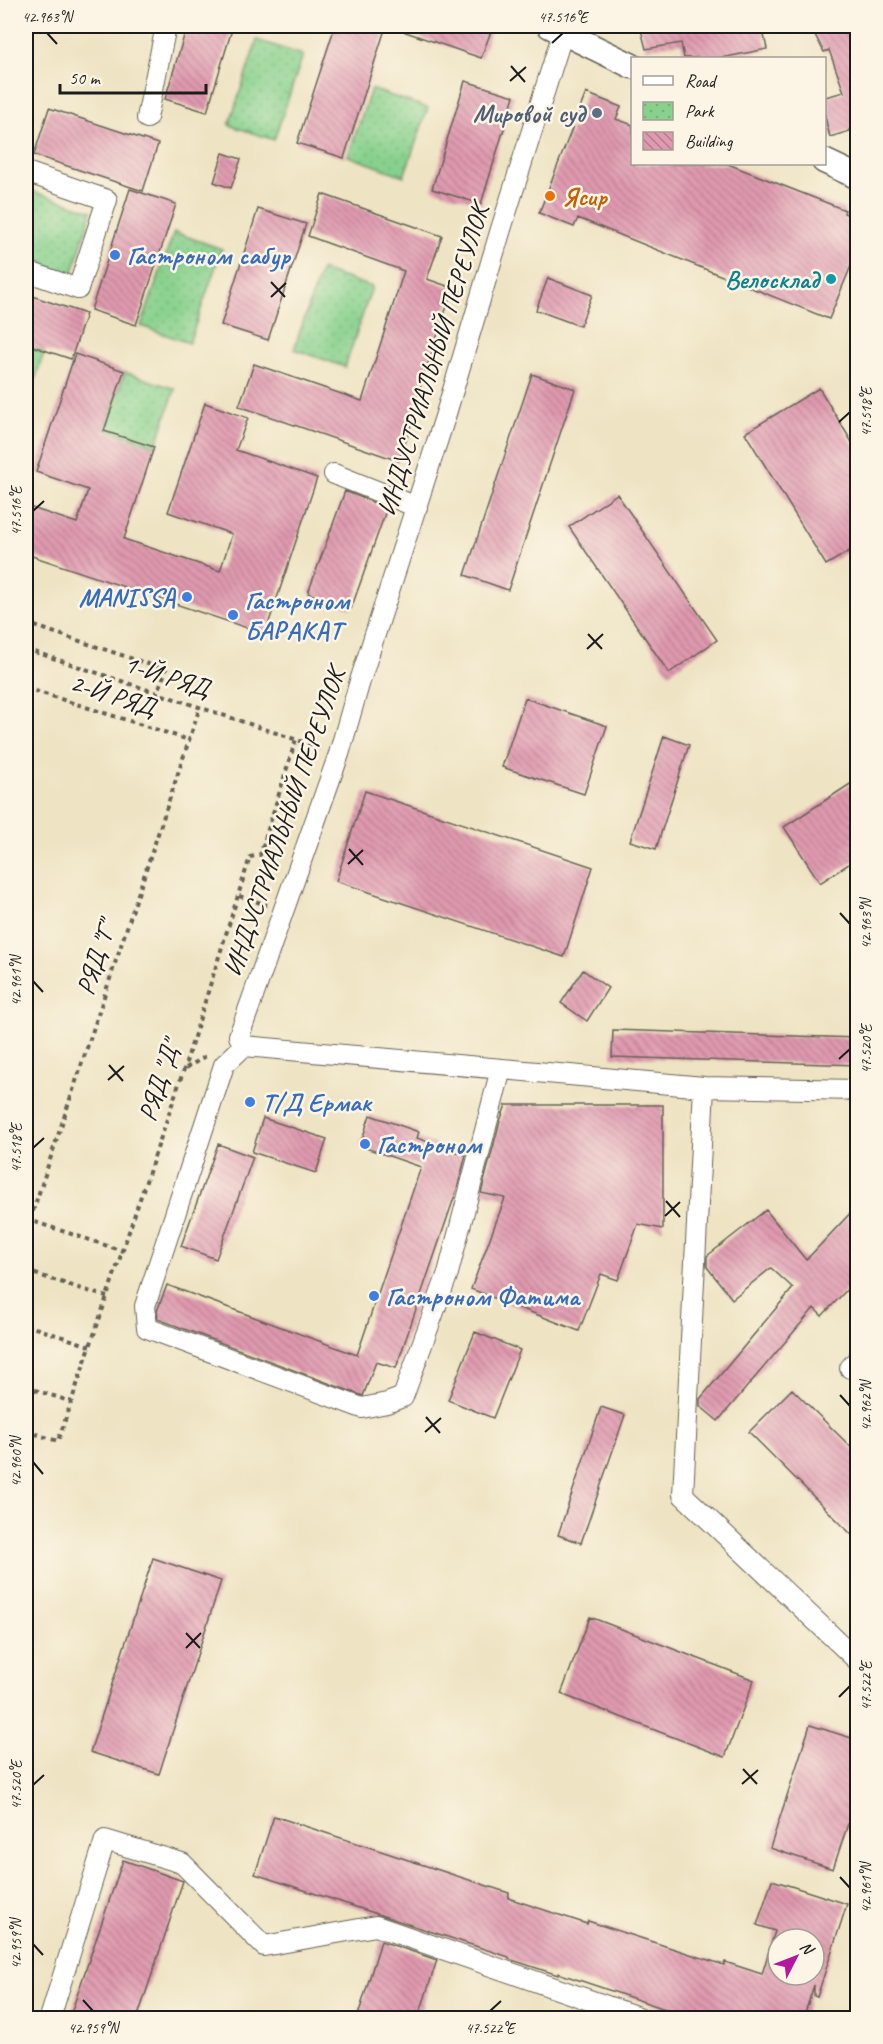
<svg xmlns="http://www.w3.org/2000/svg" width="883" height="2044" font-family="Caveat,sans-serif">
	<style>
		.park { fill: url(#park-dots); stroke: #527654; stroke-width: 1.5 }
		.building { fill: url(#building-back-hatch); fill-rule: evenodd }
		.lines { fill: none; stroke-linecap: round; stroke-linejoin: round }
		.minor-casing { stroke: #666256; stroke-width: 22 }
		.major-casing { stroke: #666256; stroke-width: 27 }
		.path { stroke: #666256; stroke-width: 4; stroke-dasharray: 4.5 4.5; stroke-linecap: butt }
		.minor { stroke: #fff; stroke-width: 20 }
		.major { stroke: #fff; stroke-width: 24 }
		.ticks { fill: none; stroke: #1c1c1c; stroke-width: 2 }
		.service-dot { fill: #5c6f8a; stroke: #fcf5e5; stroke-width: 2 }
		.food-dot { fill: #e8710a; stroke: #fcf5e5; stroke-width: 2 }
		.shop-dot { fill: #3f7fe0; stroke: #fcf5e5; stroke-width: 2 }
		.culture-dot { fill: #0f9aa8; stroke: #fcf5e5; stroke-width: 2 }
		.labels { text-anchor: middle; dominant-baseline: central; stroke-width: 5; stroke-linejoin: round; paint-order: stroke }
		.service-label { font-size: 26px; font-weight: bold; fill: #4e5e75; stroke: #fcf5e5; text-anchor: end }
		.food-label { font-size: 26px; font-weight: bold; fill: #c56008; stroke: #fcf5e5; text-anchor: start }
		.shop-label { font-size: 26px; font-weight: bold; fill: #366cbe; stroke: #fcf5e5; text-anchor: start }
		.culture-label { font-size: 26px; font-weight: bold; fill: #0d838f; stroke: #fcf5e5; text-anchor: end }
		.street-label { font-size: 26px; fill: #1c1c1c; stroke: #fcf5e5 }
		.neatline { fill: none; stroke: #1c1c1c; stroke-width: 2 }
		.ticks-label { font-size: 15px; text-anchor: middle; fill: #1c1c1c }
	</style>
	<defs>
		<pattern id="park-dots" width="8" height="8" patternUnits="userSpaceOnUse" patternTransform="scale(1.5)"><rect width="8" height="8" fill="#88d18d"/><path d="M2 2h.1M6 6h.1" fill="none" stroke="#75b379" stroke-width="1.8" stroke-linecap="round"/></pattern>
		<pattern id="building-back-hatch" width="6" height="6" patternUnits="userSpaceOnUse" patternTransform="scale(1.5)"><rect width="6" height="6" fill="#e09ab0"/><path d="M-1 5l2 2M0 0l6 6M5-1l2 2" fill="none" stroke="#b57d8e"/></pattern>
	</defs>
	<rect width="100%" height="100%" fill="#fcf5e5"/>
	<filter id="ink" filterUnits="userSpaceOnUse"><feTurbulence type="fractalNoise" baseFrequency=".0167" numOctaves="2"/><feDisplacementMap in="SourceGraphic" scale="12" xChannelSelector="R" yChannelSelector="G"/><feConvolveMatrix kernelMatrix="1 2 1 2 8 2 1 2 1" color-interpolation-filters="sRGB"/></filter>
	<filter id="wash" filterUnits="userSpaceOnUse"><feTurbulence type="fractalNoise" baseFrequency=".008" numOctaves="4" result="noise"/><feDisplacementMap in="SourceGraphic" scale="24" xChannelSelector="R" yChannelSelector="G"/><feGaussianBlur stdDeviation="1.35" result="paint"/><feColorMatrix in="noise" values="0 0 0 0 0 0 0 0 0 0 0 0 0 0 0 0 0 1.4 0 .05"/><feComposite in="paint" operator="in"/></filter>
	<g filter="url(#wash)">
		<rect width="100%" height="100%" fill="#eee3c2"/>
		<path class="park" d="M 257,40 L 303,55 L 274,140 L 229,125 Z
			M 371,89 L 428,108 L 404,176 L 348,156 Z
			M 26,189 L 92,211 L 72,275 L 26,260 Z
			M 174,232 L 222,249 L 189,343 L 141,326 Z
			M 321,270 L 372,287 L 345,367 L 294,349 Z
			M 26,346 L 44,352 L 26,408 Z
			M 125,372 L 175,389 L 156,446 L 105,429 Z"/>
		<g id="blocks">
			<path class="building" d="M 187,26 L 233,26 L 207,112 L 165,99 Z
				M 335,26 L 386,26 L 344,158 L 297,143 Z
				M 394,26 L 493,26 L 481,58 L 394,28 Z
				M 640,26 L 762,26 L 767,49 L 721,58 L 684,58 L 681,43 L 646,49 Z
				M 822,26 L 849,26 L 858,41 L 858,127 L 850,129 L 850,131 L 830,137 L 825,117 L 825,97 L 844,92 L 829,50 L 824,52 L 813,31 Z
				M 465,81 L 514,96 L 481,204 L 432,189 Z
				M 586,93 L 621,107 L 616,119 L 633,125 L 633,164 L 728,164 L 845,210 L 844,213 L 858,218 L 858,249 L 829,319 L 578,218 L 574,227 L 539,213 Z
				M 49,108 L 158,144 L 143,191 L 34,155 Z
				M 223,153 L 241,159 L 231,188 L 214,182 Z
				M 130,189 L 176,204 L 136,325 L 91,310 Z
				M 322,194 L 442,236 L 427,279 L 453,288 L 410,418 L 413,419 L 399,461 L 239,406 L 254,364 L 362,401 L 404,271 L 308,236 Z
				M 258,209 L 306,224 L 268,340 L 221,325 Z
				M 548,278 L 592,295 L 580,326 L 536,310 Z
				M 26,294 L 86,314 L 71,359 L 26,344 Z
				M 75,354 L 124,371 L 104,431 L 154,447 L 124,539 L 220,571 L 232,534 L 168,512 L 205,403 L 248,418 L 236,450 L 317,478 L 265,634 L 26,554 L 26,506 L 77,523 L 88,490 L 36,472 Z
				M 532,374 L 575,389 L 508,590 L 465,575 Z
				M 819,388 L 858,452 L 858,546 L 826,565 L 745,433 Z
				M 345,491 L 387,508 L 351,609 L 308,593 Z
				M 617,494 L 717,640 L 669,673 L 569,527 Z
				M 525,698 L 607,726 L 584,794 L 502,767 Z
				M 664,736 L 689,745 L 656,849 L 630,841 Z
				M 858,779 L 858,858 L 820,883 L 784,827 Z
				M 365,791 L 593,867 L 564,957 L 336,881 Z
				M 583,970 L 608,988 L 587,1021 L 561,1003 Z
				M 613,1030 L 858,1038 L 858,1065 L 612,1057 Z
				M 506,1105 L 663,1105 L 663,1229 L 638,1224 L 618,1280 L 601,1274 L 579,1331 L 471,1289 L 505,1198 L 481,1193 L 500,1121 Z
				M 370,1115 L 419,1132 L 417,1138 L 466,1155 L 457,1189 L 396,1368 L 376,1362 L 363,1396 L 158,1319 L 157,1311 L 167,1285 L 357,1355 L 421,1167 L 360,1146 Z
				M 263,1118 L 327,1139 L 316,1173 L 252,1152 Z
				M 218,1144 L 253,1157 L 216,1259 L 181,1246 Z
				M 858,1205 L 858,1278 L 822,1316 L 814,1308 L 718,1421 L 700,1406 L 700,1399 L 793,1288 L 771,1268 L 732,1299 L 707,1267 L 707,1256 L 766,1210 L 806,1260 Z
				M 475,1332 L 520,1350 L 493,1418 L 448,1400 Z
				M 792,1389 L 858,1454 L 858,1541 L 749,1432 Z
				M 601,1407 L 625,1415 L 581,1543 L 558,1535 Z
				M 153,1558 L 221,1581 L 159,1774 L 90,1752 Z
				M 590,1617 L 754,1680 L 725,1757 L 561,1694 Z
				M 810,1725 L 858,1740 L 858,1794 L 833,1869 L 770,1848 Z
				M 274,1816 L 509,1893 L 508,1898 L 587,1924 L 588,1921 L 724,1965 L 725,1962 L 762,1974 L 775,1931 L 757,1925 L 772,1880 L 847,1904 L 817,1997 L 814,1996 L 814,1985 L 803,2019 L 695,2019 L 558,1973 L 558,1975 L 509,1959 L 509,1957 L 255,1874 ZM 778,1939 L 814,1939 L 814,1975 L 778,1975 Z
				M 123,1860 L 183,1881 L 137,2019 L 69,2019 Z
				M 381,1941 L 437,1960 L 418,2019 L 357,2019 Z"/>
		</g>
	</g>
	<g filter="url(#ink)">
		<use href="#blocks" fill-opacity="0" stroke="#666256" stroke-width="1.5"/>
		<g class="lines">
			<g class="minor-casing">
				<path id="minor" d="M 565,26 L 501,229 L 445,417 L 360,681 L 339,754 L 239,1036 L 244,1046 L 704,1087 L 858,1090
					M 147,118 L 166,26
					M 26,172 L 107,200 L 78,289 L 26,271
					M 334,474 L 417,507
					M 244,1046 L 224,1065 L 145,1306 L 147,1328 L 362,1408 L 387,1403 L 403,1397 L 448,1273 L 501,1069
					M 704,1087 L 683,1495 L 858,1661
					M 850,1368 L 858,1359
					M 50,2018 L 105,1840 L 182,1863 L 264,1946 L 376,1926 L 641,2018"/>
			</g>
			<g class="major-casing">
				<path id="major" d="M 550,26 L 632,66
					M 824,161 L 858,177"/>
			</g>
			<path class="path" d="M 26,623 L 166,670 L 157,693
				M 26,649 L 324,749
				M 26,688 L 189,740
				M 239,896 L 267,905
				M 186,1068 L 208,1055
				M 26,1219 L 123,1251
				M 30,1220 L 200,707
				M 26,1271 L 107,1297
				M 26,1325 L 90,1346
				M 26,1387 L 72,1402
				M 26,1431 L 58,1441 L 184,1069 L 250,857 L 260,855 L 296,739"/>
			<use href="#minor" class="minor"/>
			<use href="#major" class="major"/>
		</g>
	</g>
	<path class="ticks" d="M 47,33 L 57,44M 552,43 L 563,33M 511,66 L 525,82M 510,81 L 526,67M 271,282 L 285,297M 271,297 L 286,283M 839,422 L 850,412M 33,511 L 44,501M 588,634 L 602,649M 587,649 L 603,634M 349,849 L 363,865M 348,864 L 363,850M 840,913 L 850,924M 33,981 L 43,992M 839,1059 L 850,1049M 109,1065 L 123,1081M 108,1080 L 124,1066M 33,1148 L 44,1138M 666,1201 L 680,1217M 665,1216 L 680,1202M 840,1395 L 850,1406M 426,1417 L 440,1433M 425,1432 L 441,1418M 33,1462 L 43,1474M 186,1633 L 200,1648M 186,1648 L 201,1633M 839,1697 L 850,1686M 743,1769 L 757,1784M 742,1784 L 758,1770M 33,1785 L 44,1775M 840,1877 L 850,1888M 33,1944 L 43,1955M 83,2000 L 93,2011M 490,2011 L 501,2001"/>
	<circle class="service-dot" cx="597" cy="113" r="6"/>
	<circle class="food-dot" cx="550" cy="196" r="6"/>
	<g class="shop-dot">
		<circle cx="115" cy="255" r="6"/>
		<circle cx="187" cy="597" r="6"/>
		<circle cx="233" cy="615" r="6"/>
		<circle cx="250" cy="1102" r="6"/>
		<circle cx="365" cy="1144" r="6"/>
		<circle cx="374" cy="1296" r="6"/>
	</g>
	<circle class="culture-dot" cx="831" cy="279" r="6"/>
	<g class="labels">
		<g class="service-label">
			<text x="585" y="113">Мировой суд</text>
		</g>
		<g class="food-label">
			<text x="562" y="196">Ясир</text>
		</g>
		<g class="shop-label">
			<text x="127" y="255">Гастроном сабур</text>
			<text x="175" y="597" text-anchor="end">MANISSA</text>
			<text x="245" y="600">Гастроном<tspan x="245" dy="30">БАРАКАТ</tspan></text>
			<text x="262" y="1102">Т/Д Ермак</text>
			<text x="377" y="1144">Гастроном</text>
			<text x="386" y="1296">Гастроном Фатима</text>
		</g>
		<g class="culture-label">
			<text x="819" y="279">Велосклад</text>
		</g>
		<g class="street-label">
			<text transform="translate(433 360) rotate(-73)">ИНДУСТРИАЛЬНЫЙ ПЕРЕУЛОК</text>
			<text transform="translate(167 676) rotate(18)">1-Й РЯД</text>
			<text transform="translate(113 695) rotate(18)">2-Й РЯД</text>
			<text transform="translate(284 822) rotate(-71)">ИНДУСТРИАЛЬНЫЙ ПЕРЕУЛОК</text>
			<text transform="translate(96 958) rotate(-72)">РЯД "Г"</text>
			<text transform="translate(159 1081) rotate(-72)">РЯД "Д"</text>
		</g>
	</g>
	<rect width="883" height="2044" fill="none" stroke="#fcf5e5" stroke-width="66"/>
	<rect x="631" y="57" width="195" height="108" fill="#fcf5e5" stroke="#a29e95" stroke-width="1.5"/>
	<rect x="643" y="76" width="30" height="9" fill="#ffffff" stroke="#a29e95" stroke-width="1.5"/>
	<text x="685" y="87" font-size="18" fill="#1c1c1c">Road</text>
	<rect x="643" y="102" width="30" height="18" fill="url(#park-dots)" stroke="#a29e95" stroke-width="1.5"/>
	<text x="685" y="117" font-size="18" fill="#1c1c1c">Park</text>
	<rect x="643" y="132" width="30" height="18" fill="url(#building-back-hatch)" stroke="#a29e95" stroke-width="1.5"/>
	<text x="685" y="147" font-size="18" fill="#1c1c1c">Building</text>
	<g transform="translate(796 1957) rotate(48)"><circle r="28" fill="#fcf5e5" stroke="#a29e95" stroke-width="1.5"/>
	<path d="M0-4.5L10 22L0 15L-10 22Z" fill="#b5179e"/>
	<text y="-9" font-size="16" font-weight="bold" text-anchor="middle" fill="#1c1c1c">N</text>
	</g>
	<path d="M60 84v9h146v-9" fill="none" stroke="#1c1c1c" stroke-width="3"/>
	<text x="69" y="84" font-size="18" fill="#1c1c1c" stroke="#fcf5e5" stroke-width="4.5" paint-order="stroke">50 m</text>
	<rect x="33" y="33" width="817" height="1978" class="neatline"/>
	<g class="ticks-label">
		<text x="47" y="22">42.963°N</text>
		<text x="563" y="22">47.516°E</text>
		<text transform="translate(866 412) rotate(-90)" y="5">47.518°E</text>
		<text transform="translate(16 511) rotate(-90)" y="5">47.516°E</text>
		<text transform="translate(866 924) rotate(-90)" y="5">42.963°N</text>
		<text transform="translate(16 981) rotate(-90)" y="5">42.961°N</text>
		<text transform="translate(866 1049) rotate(-90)" y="5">47.520°E</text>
		<text transform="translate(16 1148) rotate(-90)" y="5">47.518°E</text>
		<text transform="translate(866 1406) rotate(-90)" y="5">42.962°N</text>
		<text transform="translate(16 1462) rotate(-90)" y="5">42.960°N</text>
		<text transform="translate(866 1686) rotate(-90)" y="5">47.522°E</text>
		<text transform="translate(16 1785) rotate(-90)" y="5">47.520°E</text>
		<text transform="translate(866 1888) rotate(-90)" y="5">42.961°N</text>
		<text transform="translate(16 1944) rotate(-90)" y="5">42.959°N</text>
		<text x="93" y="2033">42.959°N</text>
		<text x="490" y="2033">47.522°E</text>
	</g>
</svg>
